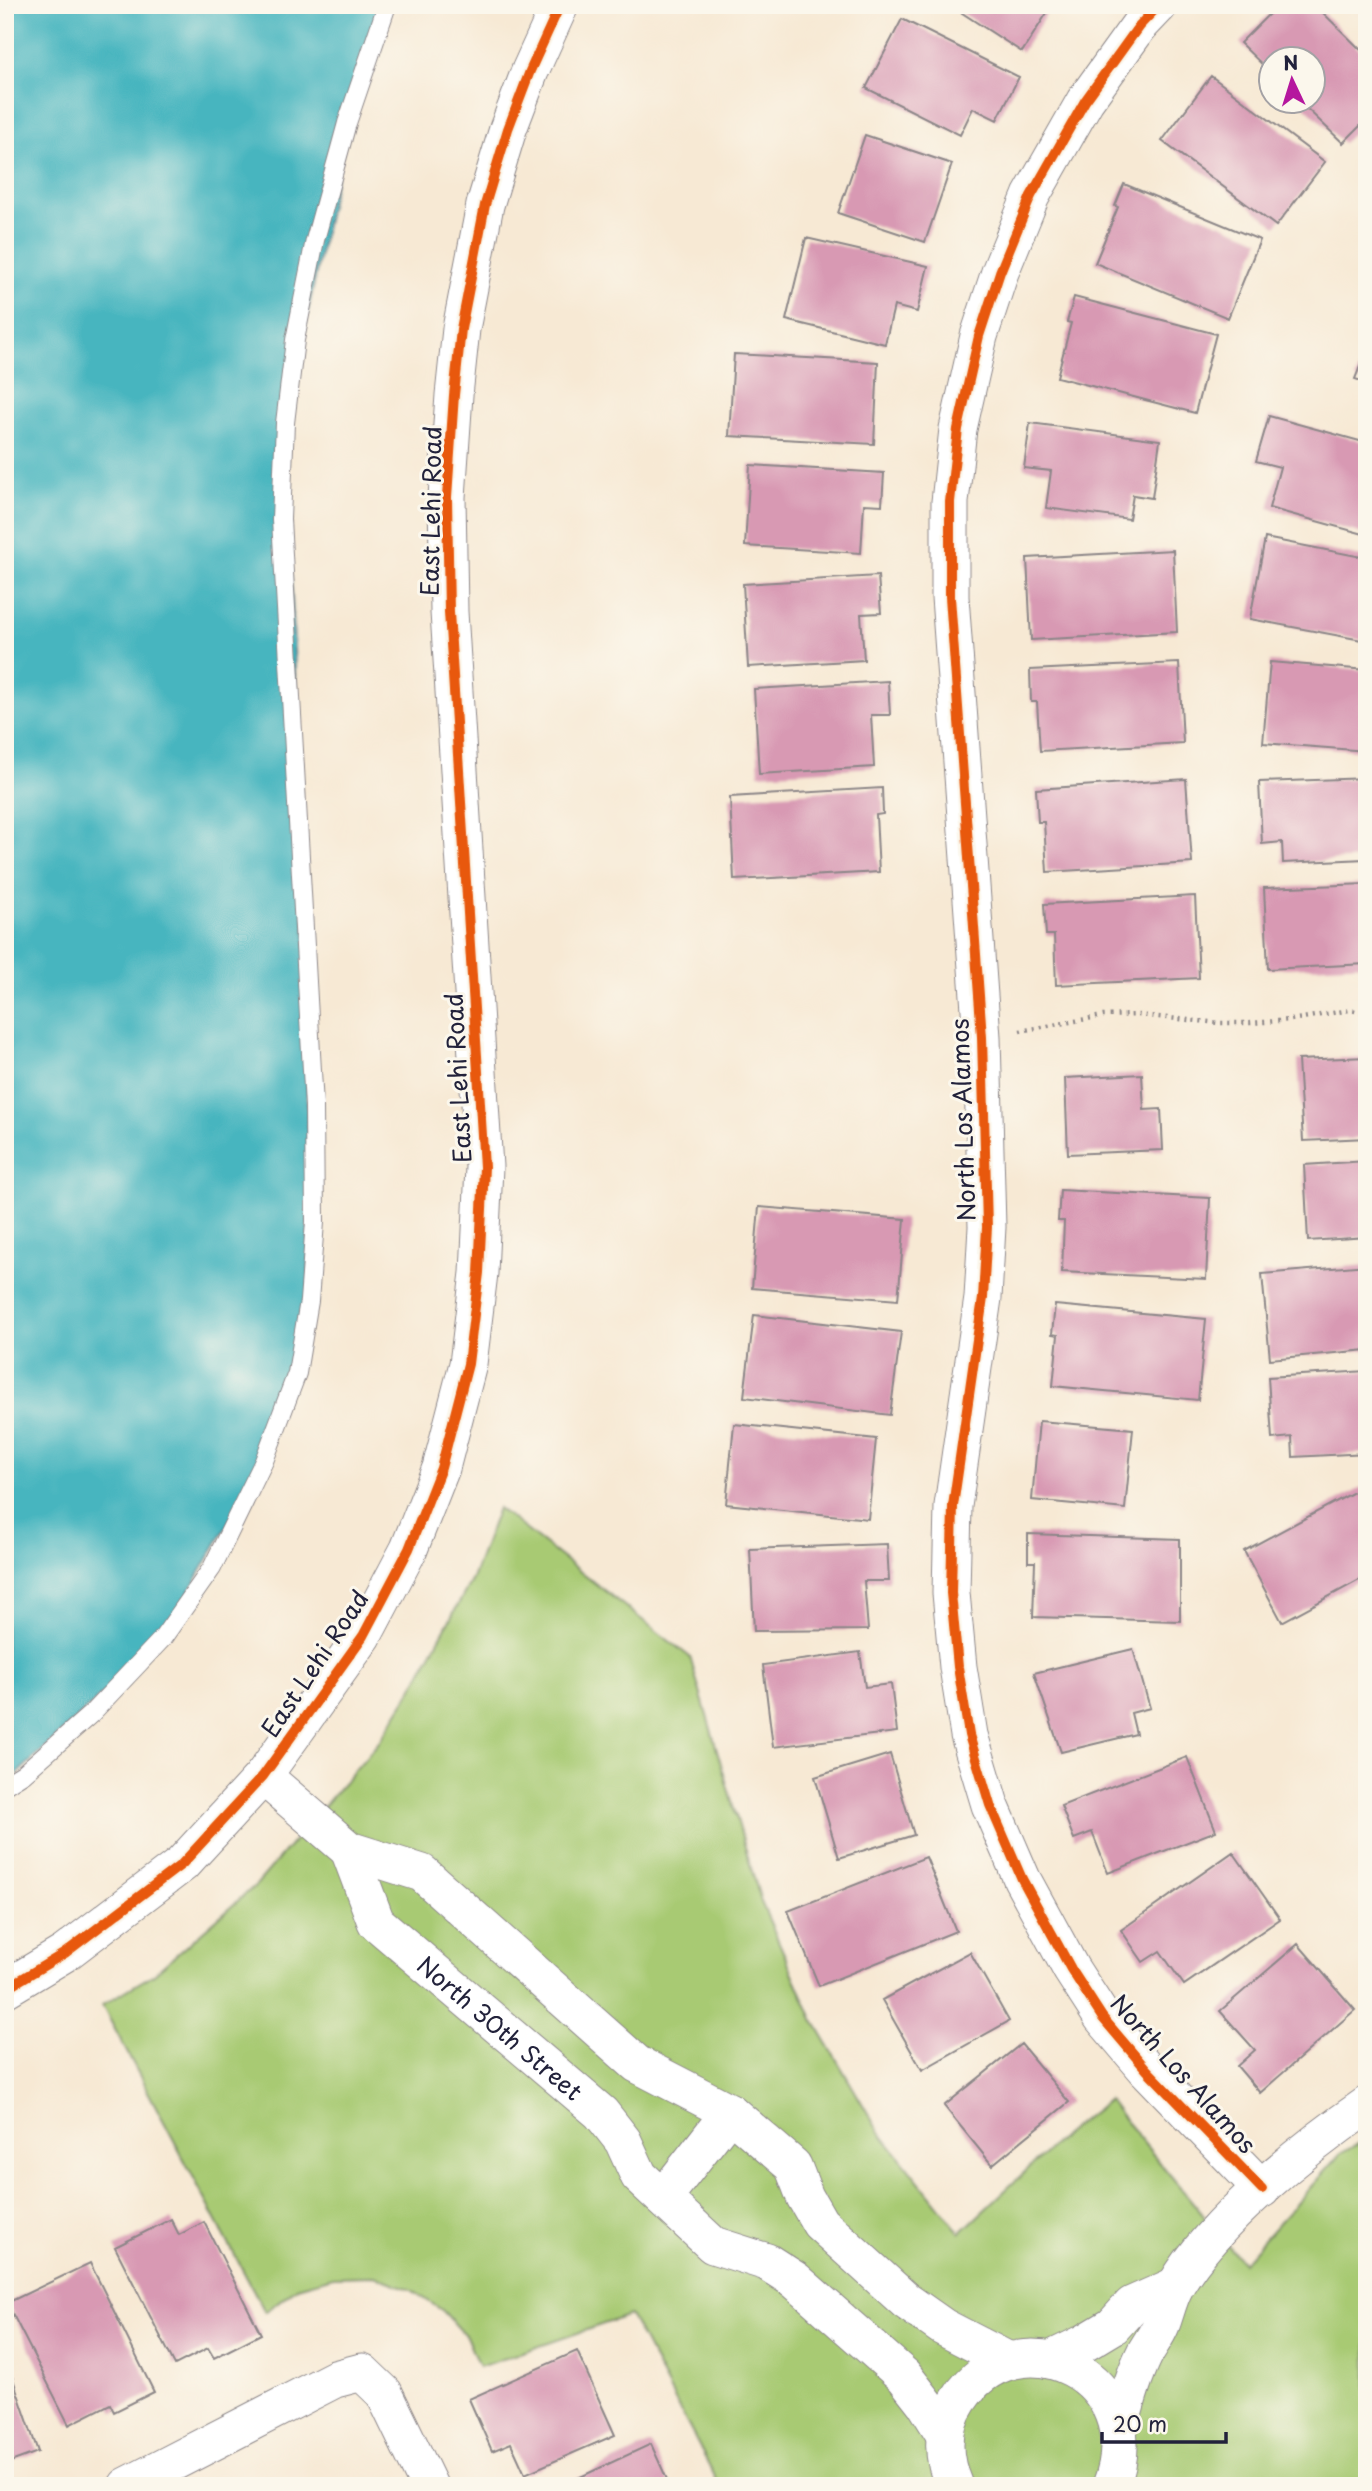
<svg xmlns="http://www.w3.org/2000/svg" width="1372" height="2491" font-family="'Playpen Sans',sans-serif">
	<style>
		.green { fill: #a8ca73; stroke: #657657; stroke-width: 2 }
		.water { fill: #46b5bf; stroke: #346c7d; stroke-width: 2 }
		.building { fill: #d899b3 }
		.lines { fill: none; stroke-linecap: round; stroke-linejoin: round }
		.service-casing { stroke: #8c8688; stroke-width: 20 }
		.minor-casing { stroke: #8c8688; stroke-width: 39 }
		.path { stroke: #8c8688; stroke-width: 4.5; stroke-dasharray: 2 5; stroke-linecap: butt }
		.service { stroke: #fff; stroke-width: 18 }
		.minor { stroke: #fff; stroke-width: 37 }
		.cycleway-casing { stroke: #fbf7ec; stroke-width: 15 }
		.cycleway { stroke: #e8590c; stroke-width: 10 }
		.labels { text-anchor: middle; dominant-baseline: central; stroke-width: 6; stroke-linejoin: round; paint-order: stroke }
		.street-label { font-size: 24px; fill: #22223b; stroke: #fbf7ec }
	</style>
	<rect width="100%" height="100%" fill="#fbf7ec"/>
	<filter id="ink" filterUnits="userSpaceOnUse"><feTurbulence type="fractalNoise" baseFrequency=".0143" numOctaves="2"/><feDisplacementMap in="SourceGraphic" scale="14" xChannelSelector="R" yChannelSelector="G"/><feConvolveMatrix kernelMatrix="1 2 1 2 8 2 1 2 1" color-interpolation-filters="sRGB"/></filter>
	<filter id="wash" filterUnits="userSpaceOnUse"><feTurbulence type="fractalNoise" baseFrequency=".00686" numOctaves="4" result="noise"/><feDisplacementMap in="SourceGraphic" scale="28" xChannelSelector="R" yChannelSelector="G"/><feGaussianBlur stdDeviation="1.57" result="paint"/><feColorMatrix in="noise" values="0 0 0 0 0 0 0 0 0 0 0 0 0 0 0 0 0 1.4 0 .05"/><feComposite in="paint" operator="in"/></filter>
	<g filter="url(#wash)">
		<rect width="100%" height="100%" fill="#f7e9d4"/>
		<path class="green" d="M 498,1508 L 690,1657 L 761,1902 L 813,2019 L 876,2127 L 960,2233 L 1064,2135 L 1108,2100 L 1243,2263 L 1340,2154 L 1367,2139 L 1367,2486 L 720,2486 L 630,2315 L 479,2367 L 466,2336 L 443,2311 L 410,2289 L 374,2276 L 333,2277 L 297,2287 L 265,2312 L 102,2005 L 154,1974 L 257,1884 L 379,1742 L 410,1693 L 472,1579 Z"/>
		<path class="water" d="M 5,5 L 387,5 L 347,123 L 285,423 L 306,949 L 309,1301 L 264,1461 L 162,1639 L 5,1785 Z"/>
		<g id="blocks">
			<path class="building" d="M 950,5 L 1052,5 L 1022,52 Z
				M 1278,5 L 1315,5 L 1367,56 L 1367,119 L 1343,143 L 1300,102 L 1312,102 L 1312,60 L 1270,60 L 1270,72 L 1240,43 Z
				M 902,19 L 1019,77 L 997,120 L 973,108 L 960,135 L 866,88 Z
				M 1211,76 L 1325,162 L 1276,226 L 1162,141 Z
				M 865,135 L 952,164 L 925,242 L 838,213 Z
				M 1124,184 L 1260,240 L 1228,318 L 1095,263 L 1118,207 L 1115,206 Z
				M 806,238 L 928,266 L 917,312 L 894,306 L 885,344 L 786,320 Z
				M 1074,297 L 1216,334 L 1195,413 L 1057,377 L 1071,323 L 1067,322 Z
				M 1367,349 L 1367,383 L 1355,379 Z
				M 734,354 L 878,362 L 874,444 L 729,436 Z
				M 1269,416 L 1367,443 L 1367,535 L 1269,508 L 1280,467 L 1256,461 Z
				M 1030,423 L 1160,440 L 1152,498 L 1133,495 L 1129,519 L 1046,508 L 1051,471 L 1024,468 Z
				M 750,465 L 884,473 L 882,505 L 864,504 L 861,553 L 745,546 Z
				M 1265,538 L 1367,558 L 1367,641 L 1250,619 Z
				M 1173,550 L 1177,632 L 1031,640 L 1027,558 Z
				M 878,576 L 881,613 L 861,614 L 864,660 L 748,667 L 743,584 Z
				M 1270,662 L 1367,670 L 1367,751 L 1263,743 Z
				M 1179,663 L 1183,743 L 1040,751 L 1037,702 L 1031,702 L 1030,670 Z
				M 888,681 L 890,715 L 871,715 L 874,767 L 759,774 L 754,689 Z
				M 1367,778 L 1367,811 L 1364,811 L 1365,859 L 1283,863 L 1282,842 L 1262,844 L 1259,782 Z
				M 1186,779 L 1192,863 L 1047,872 L 1044,822 L 1038,822 L 1036,789 Z
				M 882,788 L 883,814 L 876,815 L 879,872 L 734,880 L 730,797 Z
				M 1367,884 L 1367,964 L 1268,969 L 1264,888 Z
				M 1195,896 L 1199,978 L 1056,985 L 1054,935 L 1046,935 L 1044,904 Z
				M 1367,1057 L 1367,1138 L 1303,1141 L 1298,1060 Z
				M 1142,1074 L 1144,1110 L 1161,1109 L 1163,1150 L 1068,1154 L 1065,1078 Z
				M 1367,1161 L 1367,1237 L 1308,1241 L 1304,1165 Z
				M 1060,1190 L 1210,1198 L 1206,1279 L 1062,1272 L 1064,1221 L 1058,1221 Z
				M 759,1207 L 905,1219 L 898,1300 L 752,1288 Z
				M 1367,1265 L 1367,1350 L 1270,1359 L 1262,1274 Z
				M 1055,1305 L 1206,1319 L 1198,1400 L 1053,1386 L 1058,1335 L 1052,1334 Z
				M 754,1315 L 901,1332 L 890,1415 L 744,1397 Z
				M 1367,1371 L 1367,1453 L 1293,1457 L 1292,1437 L 1272,1439 L 1268,1377 Z
				M 1039,1421 L 1133,1429 L 1125,1509 L 1032,1500 Z
				M 734,1424 L 876,1439 L 868,1519 L 726,1504 Z
				M 1367,1485 L 1367,1576 L 1282,1622 L 1244,1551 Z
				M 1028,1534 L 1180,1539 L 1180,1621 L 1033,1617 L 1035,1562 L 1028,1562 Z
				M 887,1544 L 889,1581 L 864,1581 L 868,1630 L 754,1631 L 750,1549 Z
				M 1133,1649 L 1150,1708 L 1131,1713 L 1136,1734 L 1061,1752 L 1034,1673 Z
				M 860,1652 L 865,1687 L 891,1684 L 897,1732 L 773,1747 L 763,1665 Z
				M 890,1754 L 914,1835 L 839,1858 L 815,1777 Z
				M 1187,1757 L 1216,1831 L 1108,1873 L 1092,1832 L 1074,1839 L 1061,1806 Z
				M 1233,1852 L 1280,1919 L 1184,1985 L 1160,1951 L 1143,1962 L 1121,1930 Z
				M 926,1857 L 956,1931 L 819,1986 L 788,1911 Z
				M 1298,1944 L 1355,2010 L 1260,2093 L 1237,2066 L 1255,2050 L 1220,2011 Z
				M 970,1952 L 1009,2021 L 922,2070 L 882,2000 Z
				M 1021,2044 L 1069,2102 L 992,2165 L 944,2106 Z
				M 171,2219 L 179,2235 L 204,2222 L 261,2334 L 214,2358 L 208,2348 L 175,2365 L 115,2247 Z
				M 90,2263 L 154,2392 L 114,2412 L 110,2404 L 69,2425 L 7,2303 Z
				M 577,2351 L 615,2435 L 525,2474 L 511,2443 L 492,2451 L 469,2399 Z
				M 5,2356 L 38,2452 L 5,2464 Z
				M 651,2444 L 670,2486 L 561,2486 Z"/>
		</g>
	</g>
	<g filter="url(#ink)">
		<use href="#blocks" fill-opacity="0" stroke="#8c8688" stroke-width="2"/>
		<g class="lines">
			<g class="service-casing">
				<path id="service" d="M 5,1785 L 24,1773 L 91,1714 L 162,1639 L 212,1568 L 264,1461 L 297,1373 L 309,1301 L 315,1222 L 314,1106 L 281,519 L 285,423 L 295,340 L 315,240 L 347,123 L 387,5"/>
			</g>
			<g class="minor-casing">
				<g id="minor">
					<path d="M 1159,5 L 1139,26 L 1085,101 L 1031,196 L 1000,272 L 979,336 L 958,429 L 950,502 L 950,597 L 982,1037 L 987,1227 L 983,1298 L 953,1506 L 951,1593 L 958,1667 L 969,1735 L 990,1805 L 1022,1879 L 1071,1969 L 1102,2017 L 1147,2070 L 1262,2189"/>
					<path d="M 263,1776 L 349,1850 L 422,1873 L 637,2064 L 730,2112 L 793,2166 L 805,2197 L 820,2223 L 906,2301 L 943,2327 L 1009,2361"/>
					<path id="s1" d="M 349,1850 L 376,1922 L 601,2113 L 623,2141 L 639,2176 L 713,2245 L 767,2262 L 795,2280 L 904,2376 L 925,2403 L 945,2435"/>
					<path d="M 5,1989 L 65,1953 L 182,1864 L 263,1776 L 363,1636 L 409,1549 L 441,1468 L 468,1364 L 479,1273 L 484,1167 L 449,612 L 447,497 L 454,395 L 461,329 L 485,205 L 508,129 L 530,71 L 560,5"/>
					<path d="M 663,2198 L 730,2112"/>
					<path d="M 1050,2360 L 1083,2344 L 1113,2326 L 1132,2305 L 1175,2286"/>
					<path d="M 1119,2429 C 1126,2404 1133,2377 1145,2353 C 1150,2344 1157,2335 1161,2325 C 1166,2312 1169,2297 1176,2285 C 1214,2220 1305,2148 1367,2105"/>
					<path d="M 127,2486 L 335,2379 L 362,2372 L 384,2393 L 429,2486"/>
					<path d="M 954,2486 C 941,2456 941,2427 959,2400 C 1017,2310 1153,2377 1111,2486"/>
				</g>
			</g>
			<path class="path" d="M 1020,1031 L 1103,1016 L 1138,1015 L 1219,1023 L 1251,1023 L 1291,1020 L 1350,1010 L 1367,1013"/>
			<use href="#service" class="service"/>
			<use href="#minor" class="minor"/>
			<g class="cycleway-casing">
				<path id="cycleway" d="M 1159,5 L 1139,26 L 1085,101 L 1031,196 L 1000,272 L 979,336 L 958,429 L 950,502 L 950,597 L 982,1037 L 987,1227 L 983,1298 L 953,1506 L 951,1593 L 958,1667 L 969,1735 L 990,1805 L 1022,1879 L 1071,1969 L 1102,2017 L 1147,2070 L 1262,2189
					M 5,1989 L 65,1953 L 182,1864 L 263,1776 L 363,1636 L 409,1549 L 441,1468 L 468,1364 L 479,1273 L 484,1167 L 449,612 L 447,497 L 454,395 L 461,329 L 485,205 L 508,129 L 530,71 L 560,5"/>
			</g>
			<use href="#cycleway" class="cycleway"/>
		</g>
	</g>
	<g class="labels">
		<g class="street-label">
			<text transform="translate(430 511) rotate(-89)">East Lehi Road</text>
			<text transform="translate(457 1078) rotate(-93)">East Lehi Road</text>
			<text transform="translate(962 1120) rotate(-92)">North Los Alamos</text>
			<text transform="translate(314 1663) rotate(-56)">East Lehi Road</text>
			<text stroke="none"><textPath href="#s1" startOffset="240">North 30th Street</textPath></text>
			<text transform="translate(1184 2073) rotate(48)">North Los Alamos</text>
		</g>
	</g>
	<rect width="1372" height="2491" fill="none" stroke="#fbf7ec" stroke-width="28"/>
	<g transform="translate(1292 80) rotate(356)"><circle r="33" fill="#fbf7ec" stroke="#a4a2a5" stroke-width="2"/>
	<path d="M0-5L12 26L0 18L-12 26Z" fill="#b5179e"/>
	<text y="-10" font-size="19" font-weight="bold" text-anchor="middle" fill="#22223b">N</text>
	</g>
	<path d="M1102 2432v10h124v-10" fill="none" stroke="#22223b" stroke-width="3.5"/>
	<text x="1113" y="2432" font-size="21" fill="#22223b" stroke="#fbf7ec" stroke-width="5" paint-order="stroke">20 m</text>
</svg>
